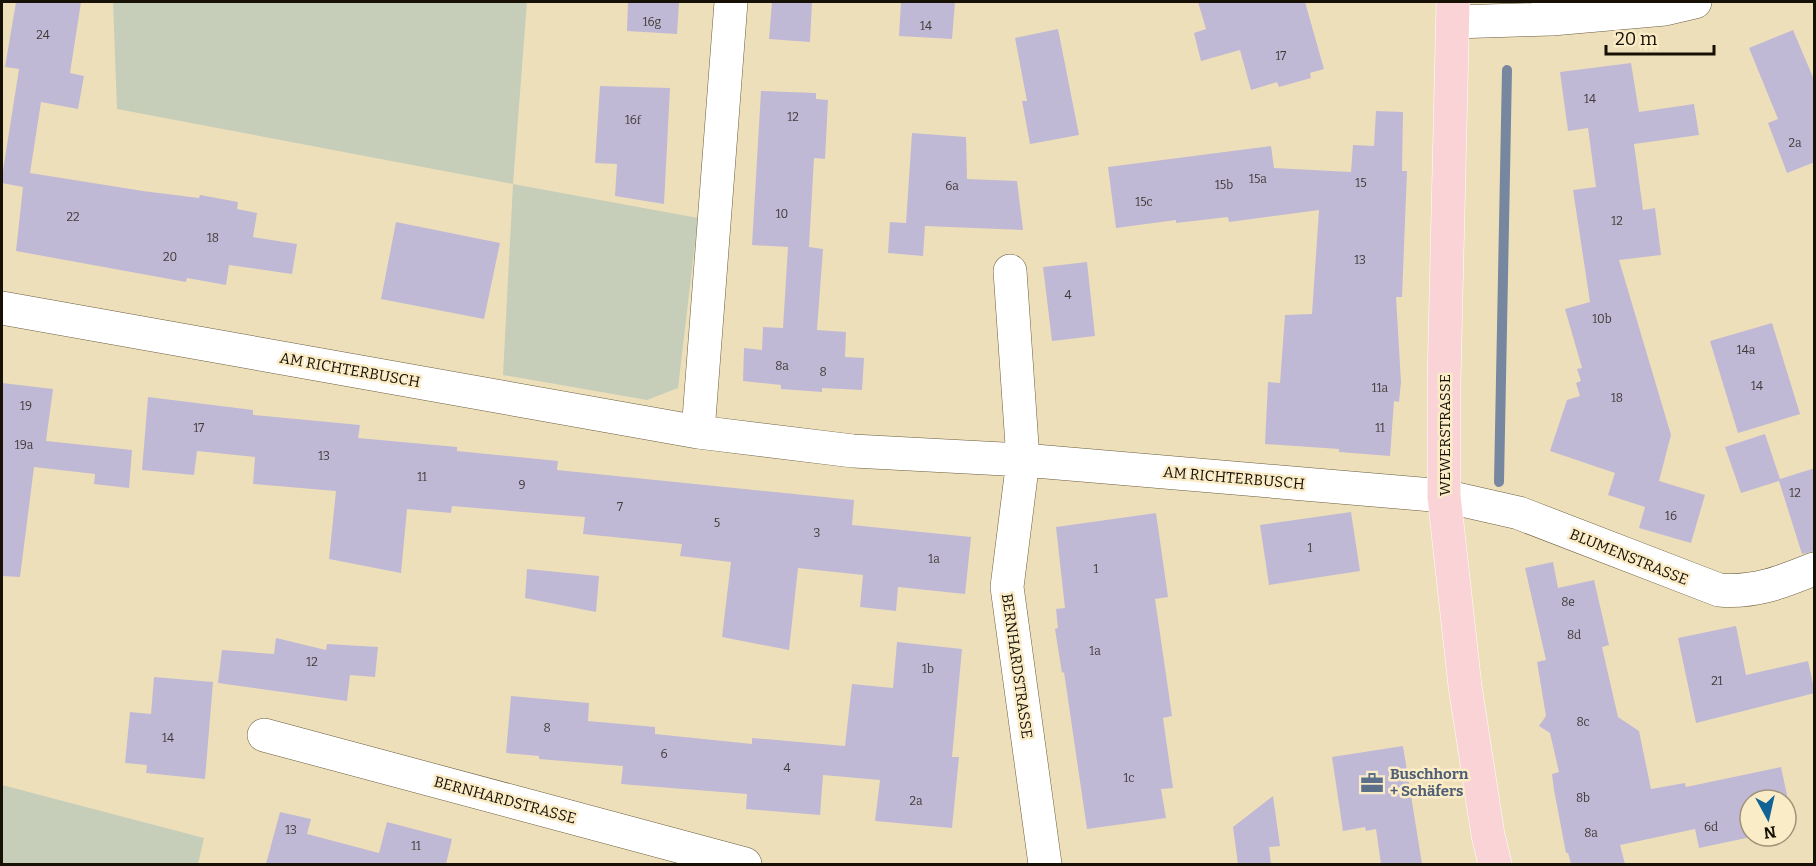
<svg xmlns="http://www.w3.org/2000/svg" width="1816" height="866" font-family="Bitter,serif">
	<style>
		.green { fill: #c6ceba }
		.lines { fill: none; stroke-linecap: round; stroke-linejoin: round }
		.stream { stroke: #77879f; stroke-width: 10 }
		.building { fill: #c0b9d5 }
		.minor-casing { stroke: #6a5d3d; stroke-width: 34 }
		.major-casing { stroke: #fff; stroke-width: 34 }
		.minor { stroke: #fff; stroke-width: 33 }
		.major { stroke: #f9d3d6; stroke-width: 33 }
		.labels { text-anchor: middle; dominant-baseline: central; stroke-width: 5; stroke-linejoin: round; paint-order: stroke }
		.number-label { font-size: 12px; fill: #403a39 }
		.street-label { font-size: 15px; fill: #161005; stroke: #fbecc8 }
		.service-label { font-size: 15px; font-weight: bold; fill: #4e5e75; stroke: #fbecc8; text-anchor: start }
	</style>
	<rect width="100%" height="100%" fill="#eedfbb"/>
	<path class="green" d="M 113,2 L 527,2 L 513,184 L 698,218 L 678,388 L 647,400 L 503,375 L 513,184 L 117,109 Z
		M 2,785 L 204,838 L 198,864 L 2,864 Z"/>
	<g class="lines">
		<path class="stream" d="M 1499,482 L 1507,70"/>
	</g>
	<path class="building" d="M 16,2 L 81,2 L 70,73 L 84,76 L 78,109 L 41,102 L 30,173 L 143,191 L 199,198 L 200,195 L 238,202 L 237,209 L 257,213 L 253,237 L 297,244 L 292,274 L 229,265 L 226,285 L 187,278 L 186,282 L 16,251 L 23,187 L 2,183 L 2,177 L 19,69 L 5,67 Z
		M 628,2 L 679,2 L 677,34 L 627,31 Z
		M 772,2 L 812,2 L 810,42 L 769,39 Z
		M 901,2 L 955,2 L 952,39 L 899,36 Z
		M 1198,2 L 1305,2 L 1324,69 L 1310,73 L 1311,78 L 1279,87 L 1277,82 L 1251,90 L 1240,50 L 1201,61 L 1194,33 L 1206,29 Z
		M 1058,29 L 1079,135 L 1030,144 L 1022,101 L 1027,101 L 1015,38 Z
		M 1793,30 L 1815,82 L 1815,162 L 1787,173 L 1768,123 L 1778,119 L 1749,48 Z
		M 1631,63 L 1639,112 L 1694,104 L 1699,135 L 1634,144 L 1643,210 L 1655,208 L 1661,255 L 1619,260 L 1671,435 L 1659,481 L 1705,495 L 1691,543 L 1639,528 L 1645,507 L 1608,495 L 1615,473 L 1550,451 L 1567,400 L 1580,396 L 1576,383 L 1581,381 L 1577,369 L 1582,368 L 1565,309 L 1590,302 L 1573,190 L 1596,187 L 1588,128 L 1568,131 L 1560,72 Z
		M 600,86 L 670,88 L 664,204 L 615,196 L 617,164 L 595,163 Z
		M 761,91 L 816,93 L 816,99 L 828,100 L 825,159 L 814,158 L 809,247 L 823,249 L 817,330 L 846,332 L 845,357 L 864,358 L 862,390 L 822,388 L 822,392 L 781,389 L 781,385 L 743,381 L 744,348 L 762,350 L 763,327 L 783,328 L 788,247 L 752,245 Z
		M 1376,111 L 1403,112 L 1402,171 L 1407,171 L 1402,297 L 1396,297 L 1401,382 L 1399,402 L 1394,401 L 1390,456 L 1339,452 L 1339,449 L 1265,444 L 1268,382 L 1280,383 L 1285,315 L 1312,314 L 1319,210 L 1229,222 L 1228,217 L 1176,223 L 1176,220 L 1116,228 L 1108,167 L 1271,146 L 1274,168 L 1351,172 L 1353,145 L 1374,146 Z
		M 912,133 L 966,137 L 967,179 L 1017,181 L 1023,230 L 925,226 L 923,256 L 888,253 L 890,222 L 906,223 Z
		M 396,222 L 500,243 L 484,319 L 381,299 Z
		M 1087,262 L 1095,336 L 1052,341 L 1043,267 Z
		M 1772,323 L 1800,414 L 1738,433 L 1710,341 Z
		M 2,383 L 53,389 L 46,441 L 132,450 L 129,488 L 94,484 L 95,474 L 34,467 L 20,577 L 2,576 Z
		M 148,397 L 253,410 L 253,415 L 360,425 L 358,438 L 457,447 L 457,451 L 558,461 L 557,470 L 854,500 L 852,525 L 971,537 L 965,594 L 898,587 L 896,611 L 860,607 L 863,575 L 798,568 L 789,650 L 722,637 L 731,562 L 680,556 L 682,544 L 583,534 L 585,517 L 452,506 L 451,513 L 407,509 L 401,573 L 329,559 L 336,491 L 253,484 L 255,457 L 197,451 L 194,475 L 142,470 Z
		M 1765,434 L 1780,479 L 1815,468 L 1815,551 L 1802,554 L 1779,481 L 1741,493 L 1725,447 Z
		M 1351,512 L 1360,571 L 1269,585 L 1260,525 Z
		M 1156,513 L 1168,597 L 1155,599 L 1172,716 L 1163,718 L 1173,788 L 1161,789 L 1166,818 L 1087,829 L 1064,672 L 1062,673 L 1055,629 L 1058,628 L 1056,609 L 1065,608 L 1056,527 Z
		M 1553,562 L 1558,588 L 1594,580 L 1609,645 L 1602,647 L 1618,717 L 1639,731 L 1651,789 L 1685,783 L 1686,787 L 1781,767 L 1794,828 L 1786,830 L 1786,800 L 1750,800 L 1750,836 L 1756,836 L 1699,848 L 1695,829 L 1620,845 L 1625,864 L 1571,864 L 1568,853 L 1566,853 L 1554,790 L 1552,774 L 1559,772 L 1550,733 L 1539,726 L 1546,716 L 1537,662 L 1546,660 L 1525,568 Z
		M 527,569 L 599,576 L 596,612 L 525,598 Z
		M 1736,626 L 1746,675 L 1808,661 L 1815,693 L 1696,723 L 1678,638 Z
		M 276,638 L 326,650 L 327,644 L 378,647 L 375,677 L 350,675 L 347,701 L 218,683 L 222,650 L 274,654 Z
		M 897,642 L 962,649 L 952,757 L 959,757 L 952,828 L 875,821 L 880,780 L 823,775 L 820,815 L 746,809 L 747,794 L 621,784 L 623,766 L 539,759 L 539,756 L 506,753 L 511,696 L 589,703 L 588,721 L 655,727 L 655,734 L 752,744 L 752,738 L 845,746 L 852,684 L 893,688 Z
		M 154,677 L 213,682 L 205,779 L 146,773 L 147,765 L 125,763 L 130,712 L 151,714 Z
		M 1403,746 L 1422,864 L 1381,864 L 1376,829 L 1366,831 L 1365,827 L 1343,831 L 1332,757 Z
		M 1273,796 L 1280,846 L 1269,847 L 1271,864 L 1238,864 L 1233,827 Z
		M 280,812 L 311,819 L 307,834 L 379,853 L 387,822 L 452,839 L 446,864 L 266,864 Z"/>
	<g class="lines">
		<g class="minor-casing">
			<path id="minor" d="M 1548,2 L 1552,19 L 1665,9 L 1695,2
				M 1453,22 L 1552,19 L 1562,2
				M 1010,271 L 1023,460 L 1007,587 L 1045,864
				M 2,308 L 698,432 L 853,451 L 1023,460 L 1444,496 L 1519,513 L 1719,590 C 1755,593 1782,582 1814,569
				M 698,432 L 731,2
				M 264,735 L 745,864"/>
		</g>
		<g class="major-casing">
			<path id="major" d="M 1453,2 L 1444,381 L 1444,496 L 1465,686 L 1488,835 L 1495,864"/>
		</g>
		<use href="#minor" class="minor"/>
		<use href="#major" class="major"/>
	</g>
	<defs>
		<g id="office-bare" transform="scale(1.8)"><path d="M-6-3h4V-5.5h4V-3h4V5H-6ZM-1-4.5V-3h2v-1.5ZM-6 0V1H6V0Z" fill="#5c6f8a" stroke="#fbecc8" stroke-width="2.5" paint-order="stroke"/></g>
	</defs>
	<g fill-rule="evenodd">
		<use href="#office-bare" x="1372" y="783"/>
	</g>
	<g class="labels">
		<g class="number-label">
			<text x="652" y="22">16g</text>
			<text x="926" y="26">14</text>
			<text x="43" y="35">24</text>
			<text x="1281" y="56">17</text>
			<text x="1590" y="99">14</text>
			<text x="793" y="117">12</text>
			<text x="633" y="120">16f</text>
			<text x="1795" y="143">2a</text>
			<text x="1258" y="179">15a</text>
			<text x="1361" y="183">15</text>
			<text x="1224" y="185">15b</text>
			<text x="952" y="186">6a</text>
			<text x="1144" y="202">15c</text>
			<text x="782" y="214">10</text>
			<text x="73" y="217">22</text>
			<text x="1617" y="221">12</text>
			<text x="213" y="238">18</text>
			<text x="170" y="257">20</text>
			<text x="1360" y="260">13</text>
			<text x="1068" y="295">4</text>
			<text x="1602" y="319">10b</text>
			<text x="1746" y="350">14a</text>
			<text x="782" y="366">8a</text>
			<text x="823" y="372">8</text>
			<text x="1757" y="386">14</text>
			<text x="1380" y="388">11a</text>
			<text x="1617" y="398">18</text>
			<text x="26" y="406">19</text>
			<text x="199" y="428">17</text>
			<text x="1380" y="428">11</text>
			<text x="24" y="445">19a</text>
			<text x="324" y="456">13</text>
			<text x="422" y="477">11</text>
			<text x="522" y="485">9</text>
			<text x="1795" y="493">12</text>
			<text x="620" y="507">7</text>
			<text x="1671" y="516">16</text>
			<text x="717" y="523">5</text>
			<text x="817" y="533">3</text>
			<text x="1310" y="548">1</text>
			<text x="934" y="559">1a</text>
			<text x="1096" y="569">1</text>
			<text x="1568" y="602">8e</text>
			<text x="1574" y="635">8d</text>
			<text x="1095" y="651">1a</text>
			<text x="312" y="662">12</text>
			<text x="928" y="669">1b</text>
			<text x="1717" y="681">21</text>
			<text x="1583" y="722">8c</text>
			<text x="547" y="728">8</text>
			<text x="168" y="738">14</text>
			<text x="664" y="754">6</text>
			<text x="787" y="768">4</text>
			<text x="1129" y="778">1c</text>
			<text x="1583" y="798">8b</text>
			<text x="916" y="801">2a</text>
			<text x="1711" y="827">6d</text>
			<text x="291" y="830">13</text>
			<text x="1591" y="833">8a</text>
			<text x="416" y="846">11</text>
		</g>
		<g class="street-label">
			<text transform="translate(350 370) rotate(10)">AM RICHTERBUSCH</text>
			<text transform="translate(1445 435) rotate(-90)">WEWERSTRASSE</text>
			<text transform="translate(1234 478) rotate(5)">AM RICHTERBUSCH</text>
			<text transform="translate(1629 557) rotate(22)">BLUMENSTRASSE</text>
			<text transform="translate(1017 666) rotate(82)">BERNHARDSTRASSE</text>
			<text transform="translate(505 800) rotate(15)">BERNHARDSTRASSE</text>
		</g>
		<g class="service-label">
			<text x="1390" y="774">Buschhorn<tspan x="1390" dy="17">+ Schäfers</tspan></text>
		</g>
	</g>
	<rect width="1816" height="866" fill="none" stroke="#161005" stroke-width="6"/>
	<g transform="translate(1768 818) rotate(172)"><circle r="28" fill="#fbecc8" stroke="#9f947a" stroke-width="1.5"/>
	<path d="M0-4.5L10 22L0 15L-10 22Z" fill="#106394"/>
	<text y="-9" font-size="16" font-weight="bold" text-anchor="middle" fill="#161005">N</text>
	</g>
	<path d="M1606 45v9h108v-9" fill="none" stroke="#161005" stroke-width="3"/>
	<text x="1615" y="45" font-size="18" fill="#161005" stroke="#fbecc8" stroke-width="4.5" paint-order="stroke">20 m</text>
</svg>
